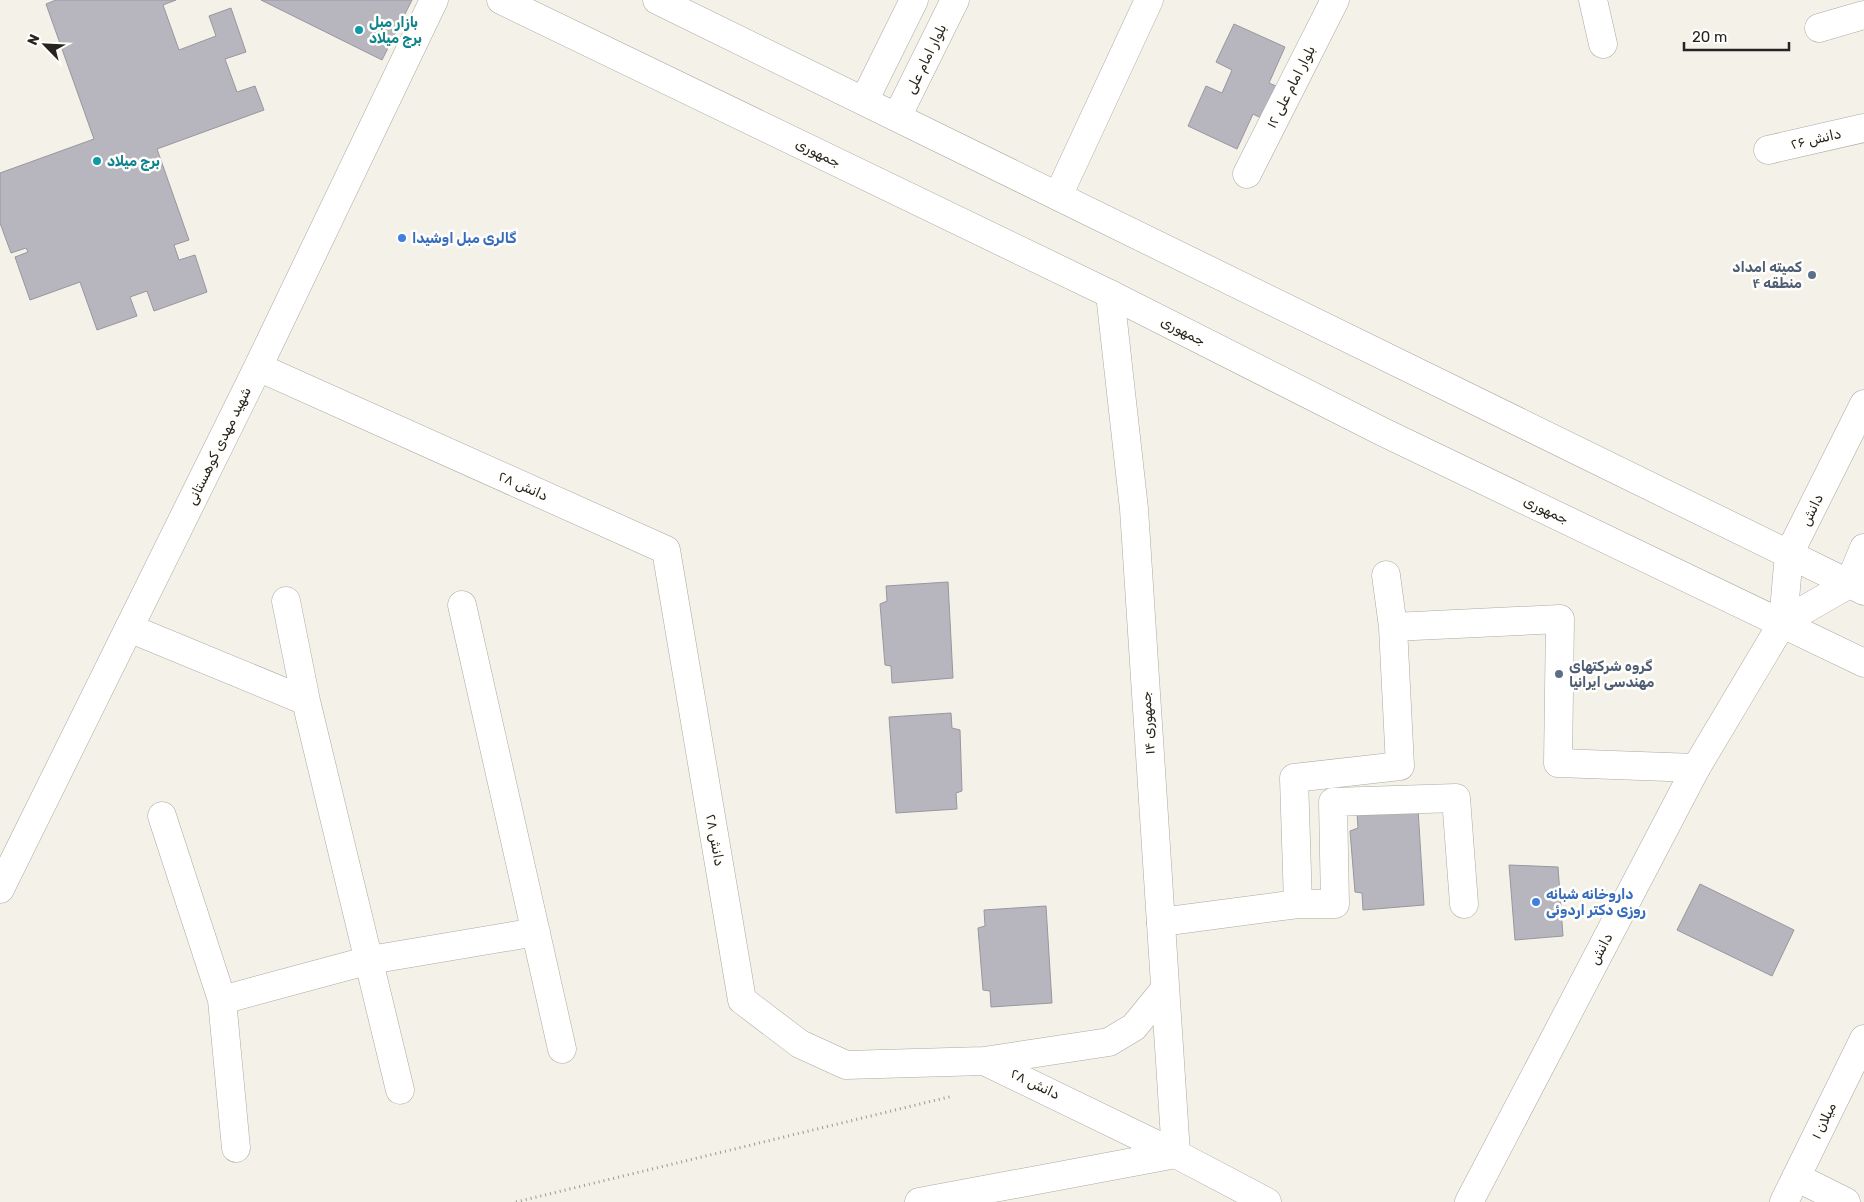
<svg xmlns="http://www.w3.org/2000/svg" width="1864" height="1202" font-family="Rubik,Vazirmatn,sans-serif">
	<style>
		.building { fill: #b7b5bd; stroke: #98979f }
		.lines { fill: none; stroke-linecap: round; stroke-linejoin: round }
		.minor-casing { stroke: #aba9a1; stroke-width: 29 }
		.tertiary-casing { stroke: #aba9a1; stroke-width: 29 }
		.secondary-casing { stroke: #aba9a1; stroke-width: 29 }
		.path { stroke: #999891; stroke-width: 3; stroke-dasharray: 1 4; stroke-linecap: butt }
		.minor { stroke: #fff; stroke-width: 28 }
		.tertiary { stroke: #fff; stroke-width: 28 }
		.secondary { stroke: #fff; stroke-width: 28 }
		.culture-dot { fill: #0f9aa8; stroke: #fffefb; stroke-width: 2 }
		.shop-dot { fill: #3f7fe0; stroke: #fffefb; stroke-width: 2 }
		.service-dot { fill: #5c6f8a; stroke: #fffefb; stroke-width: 2 }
		.labels { text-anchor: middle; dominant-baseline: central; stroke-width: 5; stroke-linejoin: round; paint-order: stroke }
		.culture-label { font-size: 14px; font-weight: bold; fill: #0d838f; stroke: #fffefb; text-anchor: start }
		.street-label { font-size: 14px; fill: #252421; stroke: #fffefb }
		.shop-label { font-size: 14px; font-weight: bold; fill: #366cbe; stroke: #fffefb; text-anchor: start }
		.service-label { font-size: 14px; font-weight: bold; fill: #4e5e75; stroke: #fffefb; text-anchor: end }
	</style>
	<rect width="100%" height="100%" fill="#f3f1e8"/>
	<path class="building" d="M 56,0 L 176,0 L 163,5 L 179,50 L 216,36 L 209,16 L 231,8 L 246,52 L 225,59 L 237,92 L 255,86 L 264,110 L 157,149 L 189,240 L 174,245 L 179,260 L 195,255 L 207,292 L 154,311 L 147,291 L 130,297 L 137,316 L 97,330 L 80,282 L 30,300 L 15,257 L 28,252 L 26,248 L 11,253 L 0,223 L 0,173 L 94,139 L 46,4 Z
		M 261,0 L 412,0 L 382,60 Z
		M 1234,24 L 1285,47 L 1269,83 L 1276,86 L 1261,118 L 1253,114 L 1237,149 L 1188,126 L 1206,86 L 1222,93 L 1232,70 L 1216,62 Z
		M 948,582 L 953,678 L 892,683 L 891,666 L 885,665 L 880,604 L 887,601 L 886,586 Z
		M 951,713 L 952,728 L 960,730 L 962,791 L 956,793 L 957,809 L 896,813 L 889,717 Z
		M 1418,809 L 1424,905 L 1363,910 L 1362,893 L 1355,892 L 1350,831 L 1358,828 L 1357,813 Z
		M 1509,865 L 1558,867 L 1563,936 L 1515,940 Z
		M 1700,884 L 1794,930 L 1772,976 L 1677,930 Z
		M 1046,906 L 1052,1003 L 991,1007 L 990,991 L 983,990 L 978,928 L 985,926 L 984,910 Z"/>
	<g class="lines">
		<g class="minor-casing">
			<path id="minor" d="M 1593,0 L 1603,44
				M 1819,28 L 1864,15
				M 1768,150 L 1864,128
				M 1247,174 L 1335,0
				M 1058,196 L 1149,0
				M 286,601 L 306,701 L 400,1090
				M 462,605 L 562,1049
				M 1393,627 L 1560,619 L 1558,763 L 1696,768
				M 129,628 L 306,701
				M 162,816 L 222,1000 L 236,1148
				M 1298,904 L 1335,904 L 1333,802 L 1456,798 L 1464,904
				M 1161,922 L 1298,904 L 1294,778 L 1400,766 L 1393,627 L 1386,575
				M 222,1000 L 370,960 L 536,932
				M 1796,1177 L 1846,1202
				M 919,1202 L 1176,1154
				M 1784,1202 L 1864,1039"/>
		</g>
		<g class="tertiary-casing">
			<path id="tertiary" d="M 864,101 L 914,0
				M 897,117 L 955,0
				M 1110,294 L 1134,509 L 1176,1154
				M 258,367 L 666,550 L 742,1000 L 800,1044 L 846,1065 L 984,1061 L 1176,1154 L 1267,1202
				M 0,889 L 258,367 L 434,0
				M 984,1061 L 1109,1042 L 1134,1027 L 1165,989"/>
		</g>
		<g class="secondary-casing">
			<path id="secondary" d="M 501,0 L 1110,294 L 1383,432 L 1864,663
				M 657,0 L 1864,591
				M 1783,622 L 1849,584 L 1864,548
				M 1469,1202 L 1696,768 L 1783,622 L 1789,554 L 1864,404"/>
		</g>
		<path class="path" d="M 516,1202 L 953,1096"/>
		<use href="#minor" class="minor"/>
		<use href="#tertiary" class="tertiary"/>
		<use href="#secondary" class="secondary"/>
	</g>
	<g class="culture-dot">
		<circle cx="359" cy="30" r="5"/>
		<circle cx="97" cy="161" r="5"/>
	</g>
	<g class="shop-dot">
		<circle cx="402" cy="238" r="5"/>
		<circle cx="1536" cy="902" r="5"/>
	</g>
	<g class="service-dot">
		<circle cx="1812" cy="275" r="5"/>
		<circle cx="1559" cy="674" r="5"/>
	</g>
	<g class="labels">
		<g class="culture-label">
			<text x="369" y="22">بازار مبل<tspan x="369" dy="16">برج میلاد</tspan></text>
			<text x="107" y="161">برج میلاد</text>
		</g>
		<g class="street-label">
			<text transform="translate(926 59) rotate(-64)">بلوار امام علی</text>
			<text transform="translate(1291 87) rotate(-63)">بلوار امام علی ۱۲</text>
			<text transform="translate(1816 139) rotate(-13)">دانش ۲۶</text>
			<text transform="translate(818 153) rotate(26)">جمهوری</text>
			<text transform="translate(1183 331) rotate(27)">جمهوری</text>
			<text transform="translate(219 446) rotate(-64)">شهید مهدی کوهستانی</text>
			<text transform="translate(523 486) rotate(24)">دانش ۲۸</text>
			<text transform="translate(1546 510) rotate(25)">جمهوری</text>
			<text transform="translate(1812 510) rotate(-64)">دانش</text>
			<text transform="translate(1148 723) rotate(-94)">جمهوری ۱۴</text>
			<text transform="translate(715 840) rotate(80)">دانش ۲۸</text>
			<text transform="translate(1601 949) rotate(-62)">دانش</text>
			<text transform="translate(1035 1084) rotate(26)">دانش ۲۸</text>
			<text transform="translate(1824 1121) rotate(-64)">میلان ۱</text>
		</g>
		<g class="shop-label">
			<text x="412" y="238">گالری مبل اوشیدا</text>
			<text x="1546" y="894">داروخانه شبانه<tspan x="1546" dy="16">روزی دکتر اردوئی</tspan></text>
		</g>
		<g class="service-label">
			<text x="1802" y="267">کمیته امداد<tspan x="1802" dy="16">منطقه ۴</tspan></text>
			<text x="1569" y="666" text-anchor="start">گروه شرکتهای<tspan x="1569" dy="16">مهندسی ایرانیا</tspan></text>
		</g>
	</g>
	<g transform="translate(45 45) rotate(294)" stroke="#fffefb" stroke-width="4" paint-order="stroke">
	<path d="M0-4L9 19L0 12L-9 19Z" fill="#252421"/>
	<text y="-8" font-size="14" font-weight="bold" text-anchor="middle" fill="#252421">N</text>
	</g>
	<path d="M1684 42v8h105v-8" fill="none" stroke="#252421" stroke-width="2.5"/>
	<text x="1692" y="42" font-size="15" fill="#252421" stroke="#fffefb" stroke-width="4" paint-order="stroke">20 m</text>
</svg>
